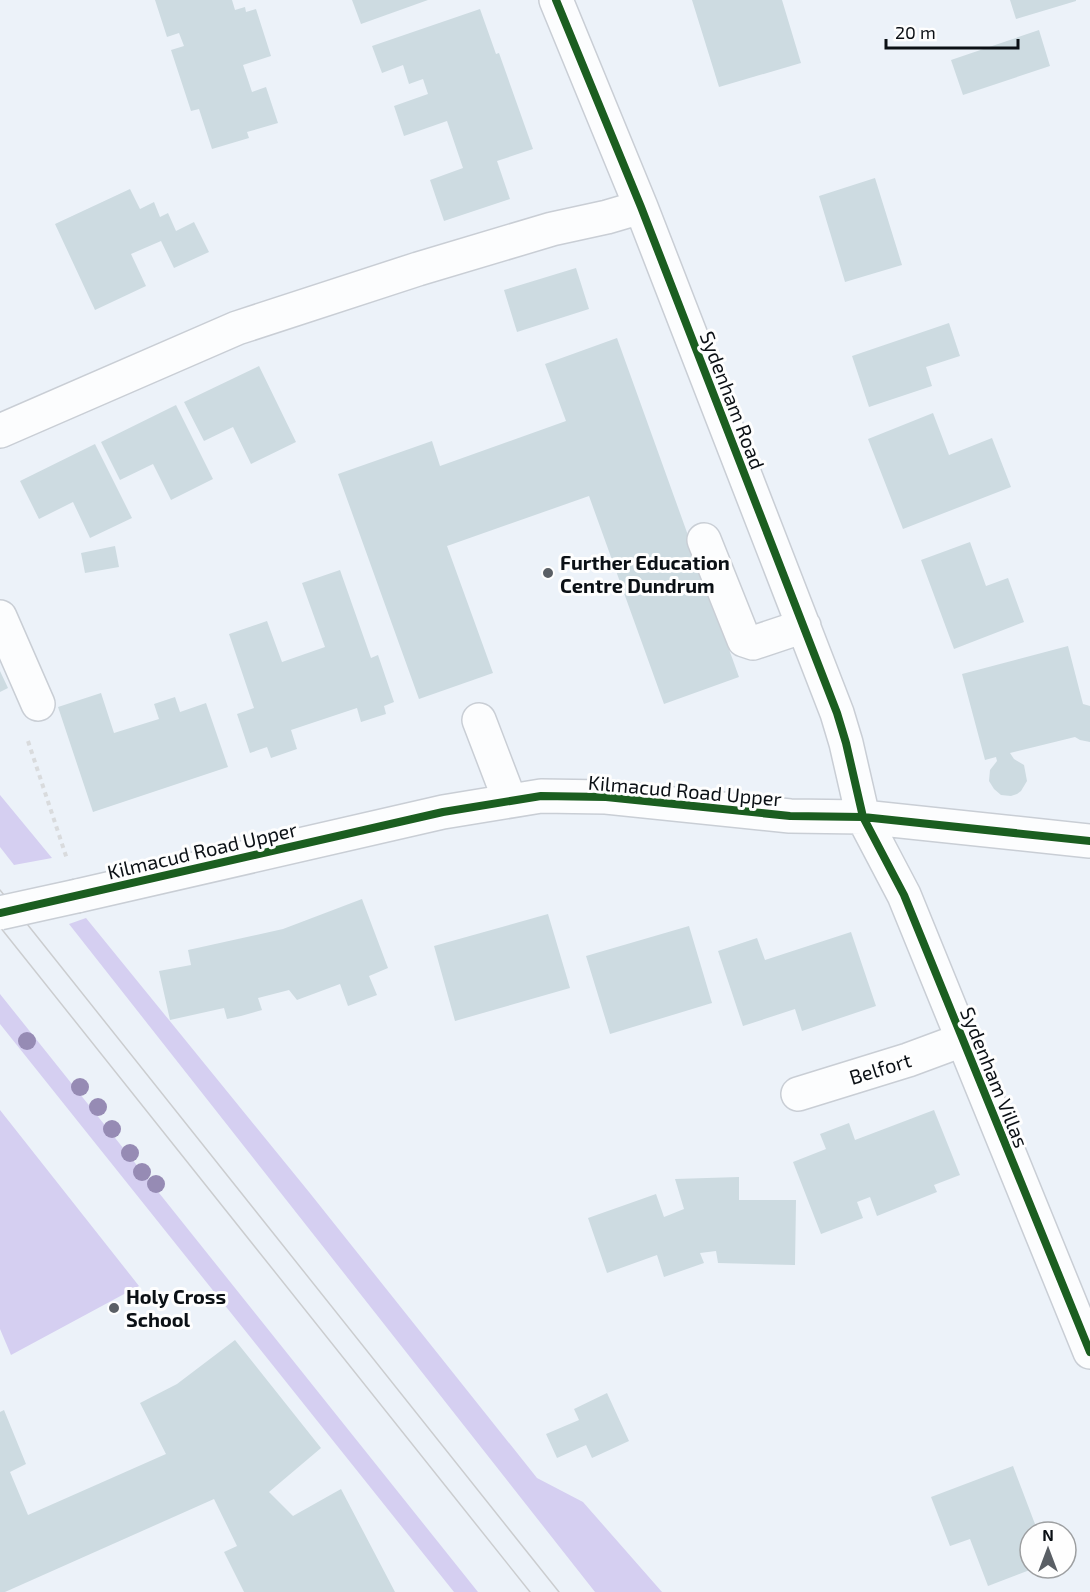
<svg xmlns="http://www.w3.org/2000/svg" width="1090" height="1592" font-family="'Exo 2',sans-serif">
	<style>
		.green { fill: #d5cff1 }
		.building { fill: #cddbe1 }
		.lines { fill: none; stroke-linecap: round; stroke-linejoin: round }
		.minor-casing { stroke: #c9ced5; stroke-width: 36 }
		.path { stroke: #d9dbdd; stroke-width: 4; stroke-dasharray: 4.5 4.5; stroke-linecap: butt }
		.minor { stroke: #fcfdfe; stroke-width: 33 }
		.tram { stroke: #cbcdcf; stroke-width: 1.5 }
		.minor-bridge-casing { stroke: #c9ced5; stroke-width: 36; stroke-linecap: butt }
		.minor-bridge { stroke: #fcfdfe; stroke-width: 33 }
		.cycleway-casing { stroke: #fefefe; stroke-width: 11 }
		.cycleway { stroke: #1b5e20; stroke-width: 8 }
		.tree { fill: #968bb4 }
		.poi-dot { fill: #5a5f65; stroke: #fefefe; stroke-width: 2 }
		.labels { text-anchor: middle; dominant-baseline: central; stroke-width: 6; stroke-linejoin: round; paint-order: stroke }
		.street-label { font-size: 20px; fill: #0b1015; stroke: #fefefe }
		.poi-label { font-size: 20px; font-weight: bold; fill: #0b1015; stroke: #fefefe; text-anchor: start }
	</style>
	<rect width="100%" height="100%" fill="#ecf2f9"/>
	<path class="green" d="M 0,795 L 52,858 L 14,865 L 0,847 Z
		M 86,918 L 309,1192 L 537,1478 L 583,1502 L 662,1592 L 595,1592 L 69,924 Z
		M 0,994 L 478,1592 L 454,1592 L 0,1024 Z
		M 0,1110 L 139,1286 L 11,1355 L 0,1329 Z"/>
	<path class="building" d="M 155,0 L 232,0 L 235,10 L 245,7 L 246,12 L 256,9 L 271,56 L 243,65 L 252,92 L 266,87 L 278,123 L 247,132 L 249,138 L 212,149 L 199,109 L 191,111 L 171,50 L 184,46 L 179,33 L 167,37 Z
		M 352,0 L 428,0 L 361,24 Z
		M 692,0 L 782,0 L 801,63 L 719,87 Z
		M 1010,0 L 1076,0 L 1076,1 L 1016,19 Z
		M 480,9 L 496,54 L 499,53 L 533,149 L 497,161 L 510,199 L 444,221 L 430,180 L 463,168 L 447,121 L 404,136 L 394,106 L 428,94 L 423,79 L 409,84 L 403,65 L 382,73 L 372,46 Z
		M 1039,30 L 1050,66 L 963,95 L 951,60 Z
		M 875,178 L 902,265 L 845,282 L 819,196 Z
		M 130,189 L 140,209 L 154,202 L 160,217 L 168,213 L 176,231 L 194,222 L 209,252 L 174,268 L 161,241 L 131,254 L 146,286 L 95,310 L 55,224 Z
		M 576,268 L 589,309 L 517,332 L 504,290 Z
		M 949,323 L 960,356 L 926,367 L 932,386 L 869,407 L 852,356 Z
		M 617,338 L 739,677 L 664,704 L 589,496 L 447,546 L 493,673 L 419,699 L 338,474 L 432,441 L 440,466 L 566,421 L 545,364 Z
		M 259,366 L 296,442 L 251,464 L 233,427 L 204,441 L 184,402 Z
		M 176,405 L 213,479 L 171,500 L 153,464 L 120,480 L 101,442 Z
		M 933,413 L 949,455 L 992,438 L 1011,487 L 903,529 L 868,439 Z
		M 95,444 L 132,518 L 90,538 L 73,502 L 39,519 L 20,481 Z
		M 970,542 L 986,586 L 1008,578 L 1024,622 L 954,649 L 921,560 Z
		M 115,546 L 119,567 L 85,573 L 81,553 Z
		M 340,570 L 371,658 L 378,655 L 394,702 L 384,706 L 386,714 L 361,722 L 357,708 L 291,730 L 297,749 L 271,758 L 267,747 L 250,753 L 237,714 L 254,708 L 229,634 L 267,621 L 282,662 L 325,647 L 302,583 Z
		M 1068,646 L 1083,704 L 1090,706 L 1090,742 L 1080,740 L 1075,737 L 1010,753 L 1014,759 L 1024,765 L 1027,781 L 1021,791 L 1017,794 L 1011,796 L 1001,795 L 994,789 L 989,781 L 990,770 L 997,761 L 996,757 L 985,760 L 962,674 Z
		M 0,671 L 8,688 L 0,692 Z
		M 101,693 L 114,733 L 159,719 L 154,704 L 175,697 L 180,712 L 206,703 L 228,767 L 93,812 L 58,707 Z
		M 362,899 L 388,968 L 369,976 L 377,995 L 348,1006 L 340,984 L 297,1000 L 289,990 L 258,998 L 262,1010 L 241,1016 L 227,1019 L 224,1008 L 170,1020 L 159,971 L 191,965 L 188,950 L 283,929 Z
		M 548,914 L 570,988 L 455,1021 L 434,946 Z
		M 689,926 L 712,1003 L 610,1034 L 586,956 Z
		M 851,932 L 876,1006 L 802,1031 L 795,1009 L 743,1026 L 718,951 L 757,938 L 765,960 Z
		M 934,1110 L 960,1175 L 934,1185 L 937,1192 L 877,1216 L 870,1197 L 857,1202 L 863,1218 L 821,1234 L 793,1162 L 826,1149 L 820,1134 L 849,1123 L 855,1140 Z
		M 739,1177 L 739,1200 L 796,1200 L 795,1265 L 718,1263 L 716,1251 L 700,1253 L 704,1263 L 664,1277 L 657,1255 L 607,1273 L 588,1218 L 656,1194 L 664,1217 L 684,1209 L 675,1179 Z
		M 235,1340 L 321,1448 L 269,1492 L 293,1516 L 341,1489 L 395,1592 L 244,1592 L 224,1552 L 237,1546 L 214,1499 L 5,1592 L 0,1592 L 0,1412 L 4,1410 L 26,1464 L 10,1472 L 28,1515 L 166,1454 L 140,1403 L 177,1384 Z
		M 607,1393 L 629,1441 L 592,1458 L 586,1445 L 557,1458 L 546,1434 L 579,1420 L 574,1409 Z
		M 1013,1466 L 1038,1532 L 1030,1532 L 1030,1568 L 1035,1568 L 988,1586 L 970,1539 L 950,1546 L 931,1497 Z"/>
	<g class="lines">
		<g class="minor-casing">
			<path id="minor" d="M 556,0 L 641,207 L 837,713 L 846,743 L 863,817 L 904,895 L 1090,1352
				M 0,431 L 237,328 L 418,269 L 552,229 L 607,217 L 641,207
				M 704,540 L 744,640 L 753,643 L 804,626
				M 0,617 L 38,704
				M 479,720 L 510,801
				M 77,896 L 443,812 L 541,796 L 606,797 L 790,816 L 863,817 L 1090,841
				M 798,1094 L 908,1060 L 962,1040"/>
		</g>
		<path class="path" d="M 28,741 L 67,859"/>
		<use href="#minor" class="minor"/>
		<path class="tram" d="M 0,890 L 559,1592
			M 0,927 L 530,1592"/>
		<g class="minor-bridge-casing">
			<path id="minor-bridge" d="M 0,913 L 77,896"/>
		</g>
		<use href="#minor-bridge" class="minor-bridge"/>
		<g class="cycleway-casing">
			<path id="cycleway" d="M 556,0 L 641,207 L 837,713 L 846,743 L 863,817 L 904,895 L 1090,1352
				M 0,913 L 443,812 L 541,796 L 606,797 L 790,816 L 863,817 L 1090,841"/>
		</g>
		<use href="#cycleway" class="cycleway"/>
	</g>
	<g class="tree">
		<circle cx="27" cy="1041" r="9"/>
		<circle cx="80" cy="1087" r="9"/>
		<circle cx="98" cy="1107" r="9"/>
		<circle cx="112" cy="1129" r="9"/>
		<circle cx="130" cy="1153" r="9"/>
		<circle cx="142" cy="1172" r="9"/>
		<circle cx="156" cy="1184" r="9"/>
	</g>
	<g class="poi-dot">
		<circle cx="548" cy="573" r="6"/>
		<circle cx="114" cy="1308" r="6"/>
	</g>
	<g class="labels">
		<g class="street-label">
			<text transform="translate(733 400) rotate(69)">Sydenham Road</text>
			<text transform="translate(685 790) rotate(5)">Kilmacud Road Upper</text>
			<text transform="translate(202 850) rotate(-13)">Kilmacud Road Upper</text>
			<text transform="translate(880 1068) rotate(-17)">Belfort</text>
			<text transform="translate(995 1077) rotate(68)">Sydenham Villas</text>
		</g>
		<g class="poi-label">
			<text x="560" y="562">Further Education<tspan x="560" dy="23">Centre Dundrum</tspan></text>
			<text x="126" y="1296">Holy Cross<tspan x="126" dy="23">School</tspan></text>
		</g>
	</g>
	<g transform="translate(1048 1550)"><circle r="28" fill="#fefefe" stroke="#9d9fa1" stroke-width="1.5"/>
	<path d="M0-4.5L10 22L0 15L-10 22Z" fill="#5a5f65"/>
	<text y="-9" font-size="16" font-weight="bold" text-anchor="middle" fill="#0b1015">N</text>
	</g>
	<path d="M886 39v9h132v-9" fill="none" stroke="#0b1015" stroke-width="3"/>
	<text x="895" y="39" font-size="18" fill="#0b1015" stroke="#fefefe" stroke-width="4.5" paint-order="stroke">20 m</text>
</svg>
